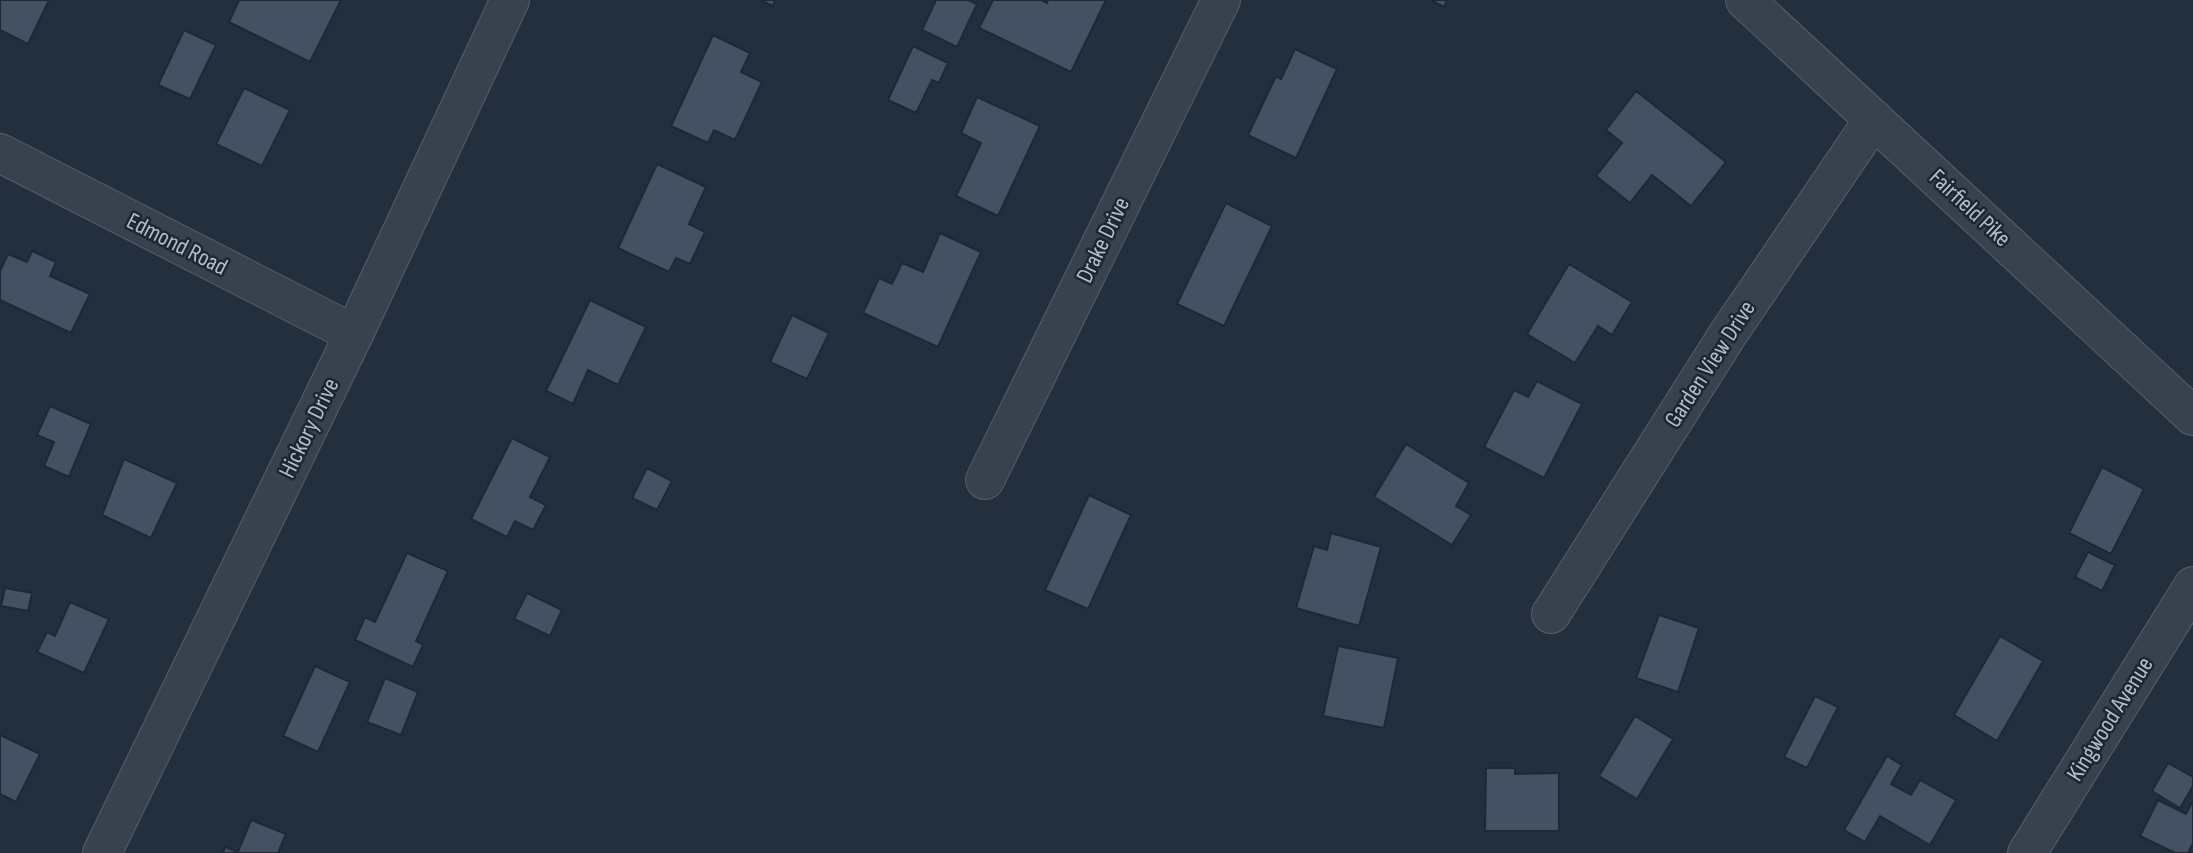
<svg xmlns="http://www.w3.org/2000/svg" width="2193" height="853" font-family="'Sofia Sans Condensed',sans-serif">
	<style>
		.building { fill: #455162; stroke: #1f2835; stroke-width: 2 }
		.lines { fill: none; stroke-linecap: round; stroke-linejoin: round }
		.minor-casing { stroke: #565f6c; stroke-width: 40 }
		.minor { stroke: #38414e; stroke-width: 38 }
		.labels { text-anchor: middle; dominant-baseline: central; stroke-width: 5; stroke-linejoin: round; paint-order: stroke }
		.street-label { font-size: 24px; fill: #b4bcc9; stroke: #1d2633 }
	</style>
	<rect width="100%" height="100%" fill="#242f3e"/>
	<path class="building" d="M 0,0 L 49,0 L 28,44 L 0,30 Z
		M 239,0 L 341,0 L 310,62 L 229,22 Z
		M 760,0 L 775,0 L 773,6 Z
		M 936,0 L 968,0 L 977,4 L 957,47 L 922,30 Z
		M 993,0 L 1041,0 L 1047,3 L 1048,0 L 1106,0 L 1071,72 L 979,28 Z
		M 1431,0 L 1447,0 L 1444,7 Z
		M 184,30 L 216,45 L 190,99 L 158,85 Z
		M 713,35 L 750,53 L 741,72 L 762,82 L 735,140 L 714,130 L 708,143 L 671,126 Z
		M 913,46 L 948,63 L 939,83 L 932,80 L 916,113 L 888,100 Z
		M 1295,49 L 1337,69 L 1296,158 L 1248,135 L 1276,76 L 1281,79 Z
		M 244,88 L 290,110 L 262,166 L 216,144 Z
		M 1636,91 L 1726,162 L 1691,206 L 1652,175 L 1630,203 L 1596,176 L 1622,143 L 1606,130 Z
		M 977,97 L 1040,126 L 998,216 L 956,196 L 981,143 L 961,133 Z
		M 657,164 L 706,187 L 689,224 L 705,232 L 690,264 L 676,258 L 669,272 L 618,248 Z
		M 1226,203 L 1272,226 L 1224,326 L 1177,304 Z
		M 940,233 L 981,252 L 938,347 L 863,313 L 879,278 L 892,284 L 902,263 L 923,272 Z
		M 32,251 L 56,262 L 50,276 L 90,294 L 71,333 L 0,300 L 0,271 L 8,254 L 27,262 Z
		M 1569,264 L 1632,302 L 1612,335 L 1598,326 L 1575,363 L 1527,334 Z
		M 590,300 L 646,327 L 618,385 L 588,370 L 573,404 L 546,391 Z
		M 792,315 L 829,333 L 807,379 L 770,362 Z
		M 1537,381 L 1582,404 L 1544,478 L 1484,447 L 1514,390 L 1528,397 Z
		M 50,406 L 91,424 L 69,477 L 44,466 L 54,442 L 37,435 Z
		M 512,438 L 550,457 L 530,497 L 546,505 L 533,530 L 515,521 L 507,537 L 471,519 Z
		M 1406,444 L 1469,483 L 1456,506 L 1471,515 L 1452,545 L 1374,497 Z
		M 124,459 L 177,483 L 151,538 L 102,515 Z
		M 2102,467 L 2144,489 L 2111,554 L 2069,533 Z
		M 647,468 L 672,481 L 657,510 L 632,498 Z
		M 1089,495 L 1131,515 L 1088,609 L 1045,590 Z
		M 1331,533 L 1381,547 L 1359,626 L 1296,608 L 1314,546 L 1327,550 Z
		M 2088,552 L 2115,565 L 2102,591 L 2075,577 Z
		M 407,553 L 448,571 L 416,641 L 423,645 L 413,667 L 355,640 L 365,617 L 375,622 Z
		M 5,588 L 32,593 L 28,611 L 1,606 Z
		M 527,593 L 562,610 L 550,636 L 514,619 Z
		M 70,602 L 109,619 L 84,673 L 37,652 L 47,632 L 55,636 Z
		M 1659,615 L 1699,628 L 1678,692 L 1636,678 Z
		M 2000,636 L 2043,661 L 1997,741 L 1954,715 Z
		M 1338,646 L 1398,658 L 1384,728 L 1323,716 Z
		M 315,666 L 350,682 L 318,752 L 283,736 Z
		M 385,678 L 418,692 L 401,735 L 367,722 Z
		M 1815,696 L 1838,707 L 1807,768 L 1784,757 Z
		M 1635,716 L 1673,739 L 1637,799 L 1599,776 Z
		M 0,735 L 40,754 L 16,802 L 0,794 Z
		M 1887,756 L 1902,765 L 1891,784 L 1911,795 L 1920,780 L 1956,800 L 1930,845 L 1880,816 L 1865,842 L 1844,830 Z
		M 2168,763 L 2193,777 L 2193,786 L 2180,808 L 2152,791 Z
		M 1486,768 L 1515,768 L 1515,774 L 1559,773 L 1559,831 L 1485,831 Z
		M 2158,800 L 2186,814 L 2193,800 L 2193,843 L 2188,853 L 2175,853 L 2140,836 Z
		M 251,820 L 286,834 L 278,853 L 223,853 L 225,847 L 238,852 Z"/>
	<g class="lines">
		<g class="minor-casing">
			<path id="minor" d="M 1745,0 L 2193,416
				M 0,153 L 354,334
				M 985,480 L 1221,0
				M 1551,614 L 1728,334 L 1874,119
				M 102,853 L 354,334 L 510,0
				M 2027,853 L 2193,586"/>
		</g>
		<use href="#minor" class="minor"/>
	</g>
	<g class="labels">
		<g class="street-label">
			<text transform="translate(1970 208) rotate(43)">Fairfield Pike</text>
			<text transform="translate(1103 240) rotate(-64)">Drake Drive</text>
			<text transform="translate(177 244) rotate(27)">Edmond Road</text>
			<text transform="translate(1710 364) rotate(-57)">Garden View Drive</text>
			<text transform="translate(309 428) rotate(-64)">Hickory Drive</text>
			<text transform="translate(2110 719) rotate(-58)">Kingwood Avenue</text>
		</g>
	</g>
</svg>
